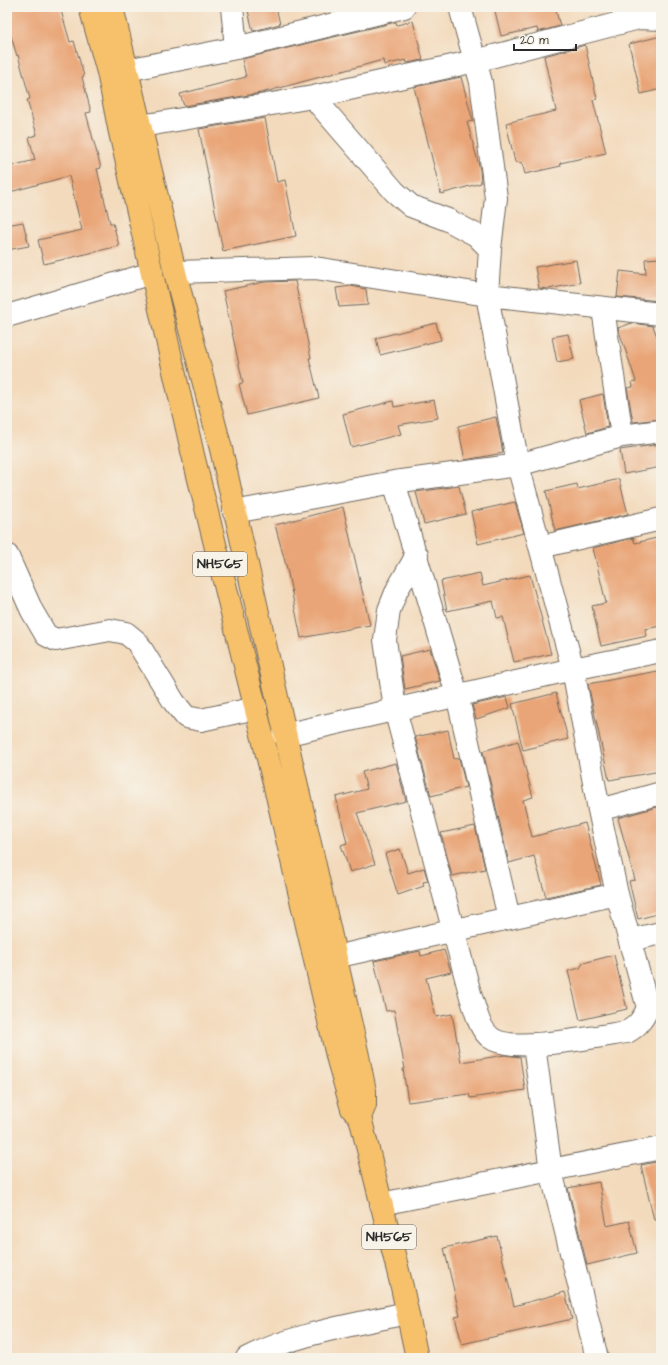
<svg xmlns="http://www.w3.org/2000/svg" width="668" height="1365" font-family="'Architects Daughter',sans-serif">
	<style>
		.building { fill: #e9a577 }
		.lines { fill: none; stroke-linecap: round; stroke-linejoin: round }
		.minor-casing { stroke: #71685e; stroke-width: 24 }
		.highway-casing { stroke: #71685e; stroke-width: 24 }
		.minor { stroke: #fff; stroke-width: 22 }
		.highway { stroke: #f6c16b; stroke-width: 22 }
		.labels { text-anchor: middle; dominant-baseline: central; stroke-width: 3; stroke-linejoin: round; paint-order: stroke }
		.shield { fill: #f7f3e8; stroke: #686764; stroke-width: 1 }
		.shield-label { font-size: 14px; font-weight: bold; fill: #2b2b2b }
	</style>
	<rect width="100%" height="100%" fill="#f7f3e8"/>
	<filter id="ink" filterUnits="userSpaceOnUse"><feTurbulence type="fractalNoise" baseFrequency=".025" numOctaves="2"/><feDisplacementMap in="SourceGraphic" scale="8" xChannelSelector="R" yChannelSelector="G"/><feConvolveMatrix kernelMatrix="1 2 1 2 8 2 1 2 1" color-interpolation-filters="sRGB"/></filter>
	<filter id="wash" filterUnits="userSpaceOnUse"><feTurbulence type="fractalNoise" baseFrequency=".012" numOctaves="4" result="noise"/><feDisplacementMap in="SourceGraphic" scale="16" xChannelSelector="R" yChannelSelector="G"/><feGaussianBlur stdDeviation="0.9" result="paint"/><feColorMatrix in="noise" values="0 0 0 0 0 0 0 0 0 0 0 0 0 0 0 0 0 1.4 0 .05"/><feComposite in="paint" operator="in"/></filter>
	<g filter="url(#wash)">
		<rect width="100%" height="100%" fill="#f3dabc"/>
		<g id="blocks">
			<path class="building" d="M 7,7 L 60,7 L 70,42 L 74,41 L 84,76 L 82,77 L 91,112 L 86,113 L 101,168 L 97,169 L 110,223 L 113,223 L 119,246 L 44,264 L 38,240 L 82,230 L 69,176 L 10,192 L 7,180 L 7,167 L 35,160 L 29,137 L 37,135 L 27,100 L 30,99 L 18,55 L 17,56 L 7,23 Z
				M 247,7 L 276,7 L 280,24 L 253,31 Z
				M 494,7 L 555,7 L 560,26 L 538,32 L 537,28 L 501,36 Z
				M 413,21 L 423,60 L 407,63 L 406,60 L 384,65 L 383,60 L 261,93 L 184,106 L 180,94 L 246,77 L 242,59 L 396,22 L 397,25 Z
				M 661,36 L 661,89 L 641,94 L 629,44 Z
				M 585,45 L 597,99 L 593,100 L 606,153 L 560,163 L 561,166 L 525,174 L 522,163 L 515,162 L 506,123 L 556,111 L 544,56 Z
				M 461,77 L 473,121 L 467,122 L 480,169 L 481,183 L 441,194 L 414,87 Z
				M 265,118 L 277,182 L 285,180 L 296,236 L 223,251 L 199,129 Z
				M 23,222 L 29,246 L 7,250 L 7,225 Z
				M 661,258 L 661,301 L 617,297 L 620,271 L 646,274 L 645,259 Z
				M 576,260 L 580,283 L 548,289 L 539,288 L 535,267 Z
				M 295,281 L 311,358 L 309,358 L 319,398 L 247,415 L 239,384 L 243,383 L 223,291 L 264,282 Z
				M 351,286 L 366,289 L 368,305 L 339,307 L 336,288 Z
				M 436,323 L 441,340 L 380,355 L 376,338 Z
				M 632,323 L 653,326 L 661,347 L 661,419 L 633,422 L 627,388 L 633,387 L 632,382 L 636,381 L 618,328 Z
				M 568,334 L 574,359 L 557,362 L 552,337 Z
				M 603,394 L 608,427 L 587,433 L 579,400 Z
				M 434,400 L 438,418 L 398,425 L 401,434 L 351,447 L 343,414 L 393,401 L 394,407 Z
				M 496,417 L 503,453 L 465,460 L 458,426 Z
				M 661,444 L 661,467 L 624,474 L 620,450 Z
				M 619,479 L 628,514 L 555,531 L 546,491 L 577,484 L 578,489 Z
				M 459,486 L 466,514 L 424,524 L 416,492 Z
				M 515,502 L 524,533 L 478,544 L 471,512 Z
				M 343,507 L 370,625 L 301,638 L 287,569 L 275,525 Z
				M 661,537 L 661,626 L 645,629 L 647,636 L 601,646 L 592,606 L 606,603 L 593,548 L 633,538 L 635,543 Z
				M 480,573 L 483,586 L 530,575 L 551,654 L 514,662 L 503,617 L 497,618 L 493,601 L 447,611 L 441,581 Z
				M 430,649 L 440,681 L 405,689 L 400,656 Z
				M 658,671 L 661,686 L 661,771 L 609,780 L 588,684 Z
				M 556,693 L 568,739 L 523,750 L 512,704 Z
				M 507,697 L 510,708 L 476,719 L 472,705 Z
				M 448,730 L 454,759 L 459,758 L 466,787 L 431,796 L 415,737 Z
				M 518,741 L 533,797 L 523,800 L 532,837 L 585,823 L 601,885 L 546,897 L 534,856 L 509,863 L 483,751 Z
				M 396,763 L 406,801 L 357,813 L 375,864 L 350,872 L 341,845 L 347,843 L 336,797 L 367,789 L 362,772 Z
				M 657,807 L 661,821 L 661,913 L 638,919 L 629,881 L 635,880 L 618,818 Z
				M 475,826 L 485,869 L 452,876 L 441,833 Z
				M 400,849 L 408,873 L 424,868 L 428,881 L 423,882 L 424,886 L 398,895 L 385,854 Z
				M 444,950 L 451,972 L 426,978 L 436,1017 L 452,1014 L 461,1062 L 505,1055 L 520,1057 L 525,1090 L 470,1098 L 469,1094 L 408,1102 L 403,1069 L 405,1069 L 394,1010 L 386,1011 L 374,961 L 420,951 L 421,956 Z
				M 614,955 L 627,1009 L 580,1020 L 568,971 L 580,968 L 583,963 Z
				M 661,1161 L 661,1220 L 654,1220 L 641,1165 Z
				M 599,1182 L 607,1226 L 629,1221 L 637,1253 L 587,1265 L 568,1188 Z
				M 497,1236 L 514,1306 L 565,1292 L 572,1319 L 462,1344 L 455,1317 L 460,1316 L 444,1248 Z"/>
		</g>
	</g>
	<g filter="url(#ink)">
		<use href="#blocks" fill-opacity="0" stroke="#71685e" stroke-width="1"/>
		<g class="lines">
			<g class="minor-casing">
				<path id="minor" d="M 232,7 L 236,48
					M 460,7 L 481,82 L 496,198 L 490,249
					M 127,70 L 236,48 L 404,7
					M 313,97 L 475,61 L 639,18 L 661,19
					M 141,126 L 313,97 L 395,192 L 411,206 L 448,220 L 476,235 L 490,249 L 487,295 L 315,268 L 175,272
					M 603,309 L 622,436
					M 7,316 L 152,273
					M 394,482 L 457,695 L 509,918
					M 234,512 L 394,482 L 518,465 L 622,436 L 661,431
					M 540,547 L 661,519
					M 7,555 L 32,611 L 46,635 L 56,640 L 110,630 L 126,633 L 137,642 L 174,702 L 186,717 L 201,720 L 256,708
					M 417,555 L 397,590 L 389,610 L 385,640 L 395,709 L 471,997 C 476,1011 479,1029 491,1038 C 512,1054 600,1036 627,1032 C 638,1026 643,1019 648,1008 L 617,894 L 599,810 L 573,669 L 518,465 L 487,295 L 661,314
					M 284,735 L 573,669 L 661,651
					M 599,810 L 661,793
					M 630,940 L 661,933
					M 335,957 L 617,894
					M 534,1045 L 551,1171 L 597,1358
					M 381,1204 L 661,1148
					M 247,1358 C 297,1333 353,1325 407,1313"/>
			</g>
			<g class="highway-casing">
				<path id="highway" d="M 90,7 L 108,72 L 119,128 L 193,455 L 275,787 L 338,1060 L 352,1109 L 360,1117 L 402,1287 L 417,1358
					M 112,7 L 175,272 L 221,449 L 358,1056 L 365,1091 L 365,1105 L 360,1117"/>
			</g>
			<use href="#minor" class="minor"/>
			<use href="#highway" class="highway"/>
		</g>
	</g>
	<g class="labels">
		<g class="shield">
			<rect x="193" y="552" width="54" height="24" rx="3"/>
			<rect x="362" y="1225" width="54" height="24" rx="3"/>
		</g>
		<g class="shield-label">
			<text x="220" y="564">NH565</text>
			<text x="389" y="1237">NH565</text>
		</g>
	</g>
	<rect width="668" height="1365" fill="none" stroke="#f7f3e8" stroke-width="24"/>
	<path d="M514 44v6h62v-6" fill="none" stroke="#2b2b2b" stroke-width="2"/>
	<text x="520" y="44" font-size="12" fill="#2b2b2b" stroke="#f7f3e8" stroke-width="3" paint-order="stroke">20 m</text>
</svg>
